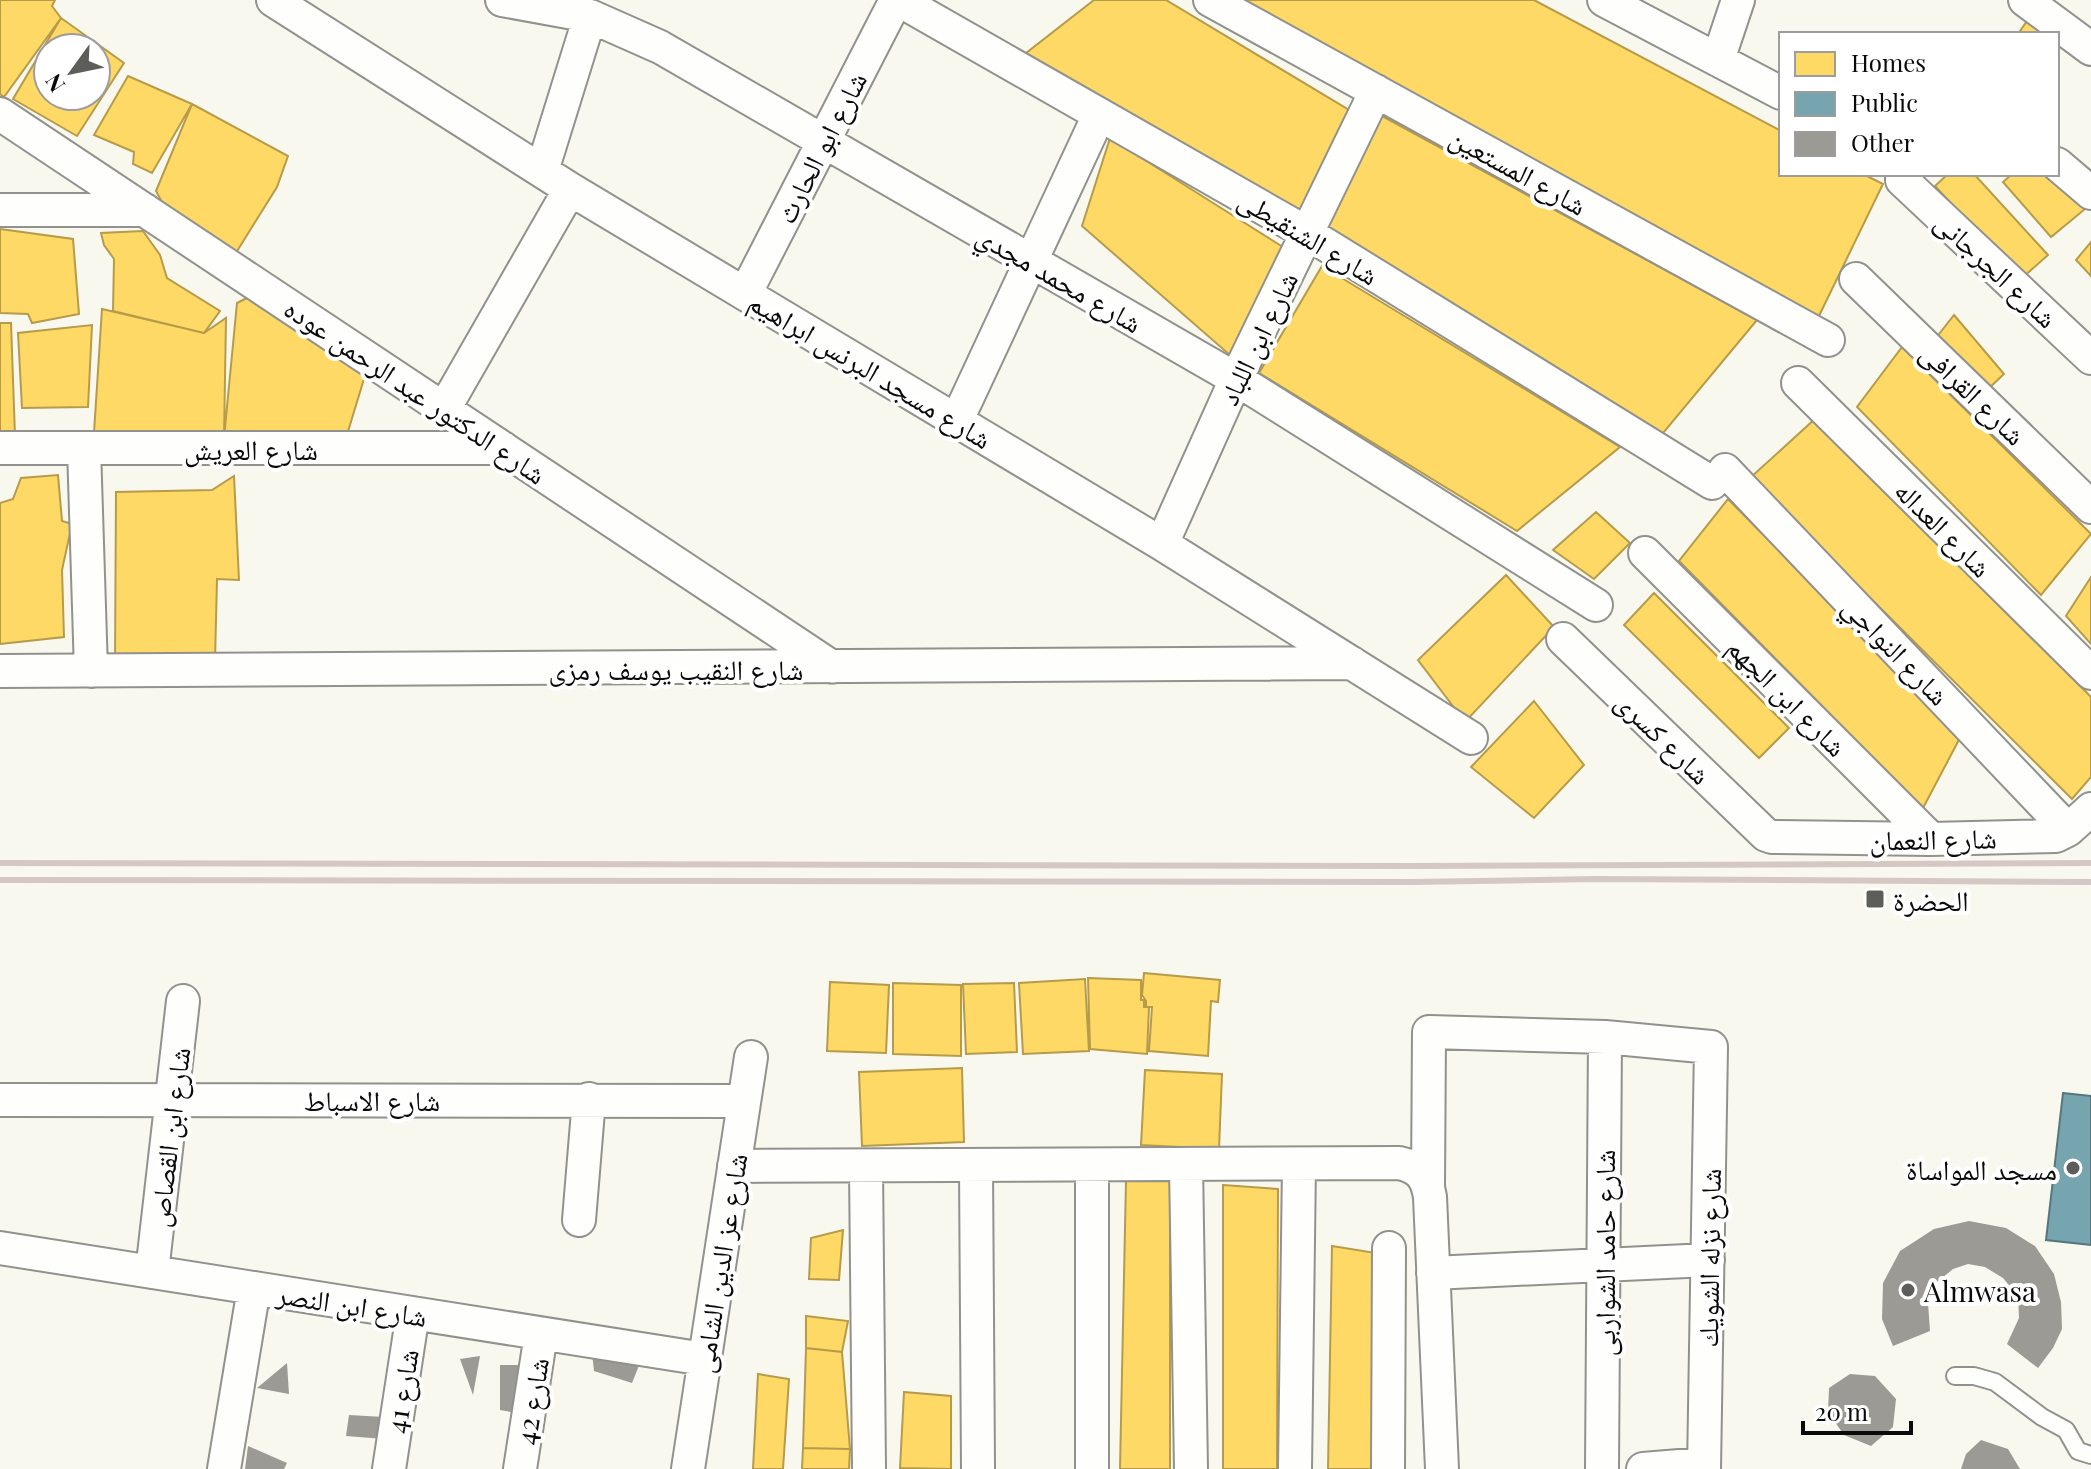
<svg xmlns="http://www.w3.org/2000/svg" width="2091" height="1469" font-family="'Playfair Display','Noto Naskh Arabic',serif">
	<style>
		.homes { fill: #ffd966; stroke: #b69b4a; stroke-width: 2; fill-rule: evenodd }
		.public { fill: #76a5af; stroke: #56767e; stroke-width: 2 }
		.building { fill: #9b9a94 }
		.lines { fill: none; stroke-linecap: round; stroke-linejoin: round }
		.lane-casing { stroke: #91918d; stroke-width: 20 }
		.street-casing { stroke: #91918d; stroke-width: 36 }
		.lane { stroke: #fefefc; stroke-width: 16 }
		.street { stroke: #fefefc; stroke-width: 32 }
		.rail { stroke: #d4c7c4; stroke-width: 6 }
		.poi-dot { fill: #5d5d5a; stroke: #fff; stroke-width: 3 }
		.labels { text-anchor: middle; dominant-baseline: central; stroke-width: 8; stroke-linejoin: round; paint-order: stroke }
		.street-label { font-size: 28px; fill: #0a0a0a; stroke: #fff }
		.poi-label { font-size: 28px; fill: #0a0a0a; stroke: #fff; text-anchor: start }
	</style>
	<rect width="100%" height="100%" fill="#f8f8ee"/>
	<path class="homes" d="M 0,0 L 55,0 L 52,6 L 61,18 L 4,97 L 0,94 Z
		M 1094,0 L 1166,0 L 1349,110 L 1294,226 L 1021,57 Z
		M 1230,0 L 1534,0 L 1781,131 L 1781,174 L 1863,174 L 1883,184 L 1817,320 Z
		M 2034,11 L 2068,35 L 2057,50 L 2057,34 L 2018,34 Z
		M 61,18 L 124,63 L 77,136 L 13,99 ZM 48,48 L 96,48 L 96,96 L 48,96 Z
		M 128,76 L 192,104 L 152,173 L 133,164 L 134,152 L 94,135 Z
		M 192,104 L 288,156 L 277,187 L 234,256 L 165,208 L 156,191 Z
		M 1382,116 L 1757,320 L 1659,438 L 1324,231 Z
		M 1110,138 L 1283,247 L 1231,356 L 1082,226 Z
		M 1948,174 L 1974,174 L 2048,255 L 2021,279 L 1935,186 Z
		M 2012,174 L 2055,174 L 2085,209 L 2051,237 L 2003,182 Z
		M 0,229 L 73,239 L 79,314 L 32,323 L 28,314 L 0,313 Z
		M 143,231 L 160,255 L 167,278 L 220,311 L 204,333 L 113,311 L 114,259 L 104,245 L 101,233 Z
		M 2091,242 L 2091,276 L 2076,260 Z
		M 1322,266 L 1620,447 L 1517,531 L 1259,373 Z
		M 253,295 L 367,369 L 346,438 L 224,438 L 237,303 Z
		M 102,309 L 204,333 L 226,318 L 224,438 L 93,448 Z
		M 1954,315 L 2004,374 L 1987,390 L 1936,338 Z
		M 0,323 L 11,323 L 15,436 L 0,439 Z
		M 92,325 L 88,407 L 22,408 L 18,333 Z
		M 1902,347 L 2091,534 L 2041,595 L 1857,407 Z
		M 1816,418 L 2091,697 L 2091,777 L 2072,799 L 1750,478 Z
		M 58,475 L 62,521 L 72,524 L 62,570 L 64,637 L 0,644 L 0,503 L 13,499 L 21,478 Z
		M 234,476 L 239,580 L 217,579 L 215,661 L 115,663 L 116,492 L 212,490 Z
		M 1728,499 L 1961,736 L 1923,808 L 1679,561 Z
		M 1596,512 L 1630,543 L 1594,579 L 1553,550 Z
		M 1506,575 L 1554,627 L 1465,722 L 1418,660 Z
		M 2091,577 L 2091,644 L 2066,616 Z
		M 1654,593 L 1789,728 L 1759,758 L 1624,625 Z
		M 1534,701 L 1584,765 L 1534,818 L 1471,767 Z
		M 1144,973 L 1220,980 L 1218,1002 L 1211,1001 L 1208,1056 L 1149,1051 L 1152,1007 L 1146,1007 L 1146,1001 L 1142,995 Z
		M 1088,978 L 1141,980 L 1141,1000 L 1144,1000 L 1144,1007 L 1149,1007 L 1147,1054 L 1090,1049 Z
		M 1085,979 L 1089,1051 L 1023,1054 L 1019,983 Z
		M 830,982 L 889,985 L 886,1053 L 827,1051 Z
		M 893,983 L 961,985 L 961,1056 L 893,1054 Z
		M 1014,983 L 1017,1052 L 966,1054 L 963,984 Z
		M 962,1068 L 964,1142 L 862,1146 L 859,1072 Z
		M 1145,1070 L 1222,1074 L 1219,1149 L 1141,1145 Z
		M 1170,1179 L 1170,1469 L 1120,1469 L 1126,1180 Z
		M 1223,1185 L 1278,1189 L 1277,1469 L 1223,1469 Z
		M 843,1230 L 839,1280 L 809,1279 L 811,1238 Z
		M 1332,1246 L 1376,1253 L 1373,1469 L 1328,1469 Z
		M 806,1316 L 848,1321 L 842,1352 L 806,1348 Z
		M 806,1348 L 842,1352 L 850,1449 L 803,1448 Z
		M 758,1374 L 789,1379 L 783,1469 L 753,1469 Z
		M 904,1392 L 951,1396 L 951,1469 L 900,1468 Z
		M 803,1448 L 850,1449 L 849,1469 L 802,1469 Z"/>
	<path class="public" d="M 2063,1093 L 2091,1096 L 2091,1245 L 2046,1240 Z"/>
	<path class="building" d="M 1969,1221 L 2006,1228 L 2035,1246 L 2054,1274 L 2061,1302 L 2062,1329 L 2053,1348 L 2038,1368 L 2007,1344 L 2019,1318 L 2018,1296 L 2003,1278 L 1985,1267 L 1968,1264 L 1953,1269 L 1937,1282 L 1928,1303 L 1930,1331 L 1893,1346 L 1882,1319 L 1883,1283 L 1900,1251 L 1934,1229 Z
		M 592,1353 L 640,1363 L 632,1383 L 594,1371 Z
		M 480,1356 L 473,1395 L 460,1359 Z
		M 287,1363 L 289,1394 L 257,1388 Z
		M 500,1365 L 527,1365 L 517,1413 L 500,1410 Z
		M 1850,1374 L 1875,1376 L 1896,1399 L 1893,1427 L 1871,1446 L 1844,1435 L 1828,1412 L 1829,1388 Z
		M 349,1415 L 384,1417 L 384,1439 L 346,1436 Z
		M 1981,1440 L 2008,1449 L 2020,1469 L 1961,1469 L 1966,1454 Z
		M 248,1446 L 287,1463 L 284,1469 L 245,1469 Z"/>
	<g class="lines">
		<g class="lane-casing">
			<path id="lane" d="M 1955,1376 L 1974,1376 L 1995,1382 L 2042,1417 L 2066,1430 L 2078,1451 L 2091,1455"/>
		</g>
		<g class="street-casing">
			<path id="street" d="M 273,0 L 570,189 L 1162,544 L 1471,738
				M 502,0 L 590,16 L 660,47 L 1236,379 L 1596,605
				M 899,0 L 1307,233 L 1712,483
				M 1210,0 L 1828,340
				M 1604,0 L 1781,93
				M 2025,0 L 2091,49
				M 1718,60 L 1738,0
				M 0,114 L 832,667
				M 2057,164 L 2091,193
				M 542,171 L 590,16
				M 1902,180 L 2091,358
				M 0,210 L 145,210
				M 1856,279 L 2091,507
				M 745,294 L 896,0
				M 1798,383 L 2091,673
				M 444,409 L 570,189
				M 957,420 L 1099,115
				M 0,448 L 503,448
				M 84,448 L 91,671
				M 1725,470 L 2068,830
				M 1162,544 L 1236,379 L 1376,91
				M 1645,553 L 1931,839
				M 1563,639 L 1766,835 L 1772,837 L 1931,839 L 2056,836 L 2068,830 L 2091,809
				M 0,671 L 1352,663
				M 0,1100 L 744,1101
				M 1092,1165 L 1092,1469
				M 1186,1165 L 1191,1469
				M 734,1166 L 1399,1163 C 1419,1167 1427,1177 1430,1197 L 1442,1469
				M 976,1166 L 978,1469
				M 866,1167 L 869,1469
				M 1428,1185 L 1429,1032 L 1605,1037 L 1711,1047 L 1704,1469
				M 579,1220 L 589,1099
				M 0,1248 L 704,1359
				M 152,1272 L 183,1001
				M 1433,1273 L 1708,1260
				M 224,1469 L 254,1288
				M 389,1469 L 413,1313
				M 520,1469 L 541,1334
				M 688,1469 L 751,1057
				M 1295,1469 L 1299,1164
				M 1388,1469 L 1389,1248
				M 1602,1469 L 1605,1037
				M 1643,1469 L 1704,1464"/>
		</g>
		<use href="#lane" class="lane"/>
		<use href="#street" class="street"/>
		<path class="rail" d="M 0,863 L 1414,866 L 2091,863
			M 0,880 L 1412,882 L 1595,879 L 2091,882"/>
	</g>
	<g class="poi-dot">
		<rect x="1865" y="889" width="20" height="20" rx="4"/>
		<circle cx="2073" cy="1168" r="8"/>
		<circle cx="1908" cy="1290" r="8"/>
	</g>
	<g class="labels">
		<g class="street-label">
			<text transform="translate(820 147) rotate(-63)">شارع ابو الحارث</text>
			<text transform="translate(1519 170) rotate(29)">شارع المستعين</text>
			<text transform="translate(1309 236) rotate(31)">شارع الشنقيطى</text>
			<text transform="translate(1997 269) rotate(43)">شارع الجرجانى</text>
			<text transform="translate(1060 278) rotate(30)">شارع محمد مجدي</text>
			<text transform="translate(1257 338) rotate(-64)">شارع ابن اللباد</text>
			<text transform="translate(871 369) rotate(31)">شارع مسجد البرنس ابراهيم</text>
			<text transform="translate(416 390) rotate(34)">شارع الدكتور عبد الرحمن عوده</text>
			<text transform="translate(1974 393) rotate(44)">شارع القرافى</text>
			<text x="251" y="448">شارع العريش</text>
			<text transform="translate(1944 528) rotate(45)">شارع العداله</text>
			<text transform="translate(1897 650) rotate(46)">شارع النواجي</text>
			<text x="676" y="668">شارع النقيب يوسف رمزى</text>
			<text transform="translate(1788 696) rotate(45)">شارع ابن الجهم</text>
			<text transform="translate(1664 737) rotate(44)">شارع كسرى</text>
			<text transform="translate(1933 838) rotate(-1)">شارع النعمان</text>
			<text x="372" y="1099">شارع الاسباط</text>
			<text transform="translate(168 1137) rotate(-83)">شارع ابن القصاص</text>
			<text transform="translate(1603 1253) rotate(-90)">شارع حامد الشواربى</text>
			<text transform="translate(1708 1258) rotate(-89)">شارع نزله الشويك</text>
			<text transform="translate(719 1263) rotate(-81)">شارع عز الدين الشامى</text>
			<text transform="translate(352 1304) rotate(9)">شارع ابن النصر</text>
			<text transform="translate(401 1391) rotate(-81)">شارع 41</text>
			<text transform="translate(531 1401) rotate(-81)">شارع 42</text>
		</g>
		<g class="poi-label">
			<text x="1893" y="899">الحضرة</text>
			<text x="2057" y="1168" text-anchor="end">مسجد المواساة</text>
			<text x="1924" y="1290">Almwasa</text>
		</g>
	</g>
	<rect x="1779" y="32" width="280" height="144" fill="#ffffff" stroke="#9d9d9d" stroke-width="2"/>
	<rect x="1795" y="52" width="40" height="24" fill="#ffd966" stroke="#9d9d9d" stroke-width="2"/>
	<text x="1851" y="72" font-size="24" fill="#0a0a0a">Homes</text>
	<rect x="1795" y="92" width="40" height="24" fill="#76a5af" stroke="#9d9d9d" stroke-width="2"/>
	<text x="1851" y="112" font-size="24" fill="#0a0a0a">Public</text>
	<rect x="1795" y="132" width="40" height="24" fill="#9b9a94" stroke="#9d9d9d" stroke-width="2"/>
	<text x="1851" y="152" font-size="24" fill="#0a0a0a">Other</text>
	<g transform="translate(72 72) rotate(237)"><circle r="38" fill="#ffffff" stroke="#9d9d9d" stroke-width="2"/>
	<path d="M0-6L14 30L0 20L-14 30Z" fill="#5d5d5a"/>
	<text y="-12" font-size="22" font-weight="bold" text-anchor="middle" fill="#0a0a0a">N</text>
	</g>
	<path d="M1803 1421v12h108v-12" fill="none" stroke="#0a0a0a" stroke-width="4"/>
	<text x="1815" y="1421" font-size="24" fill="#0a0a0a" stroke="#ffffff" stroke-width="6" paint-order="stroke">20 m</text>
</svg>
